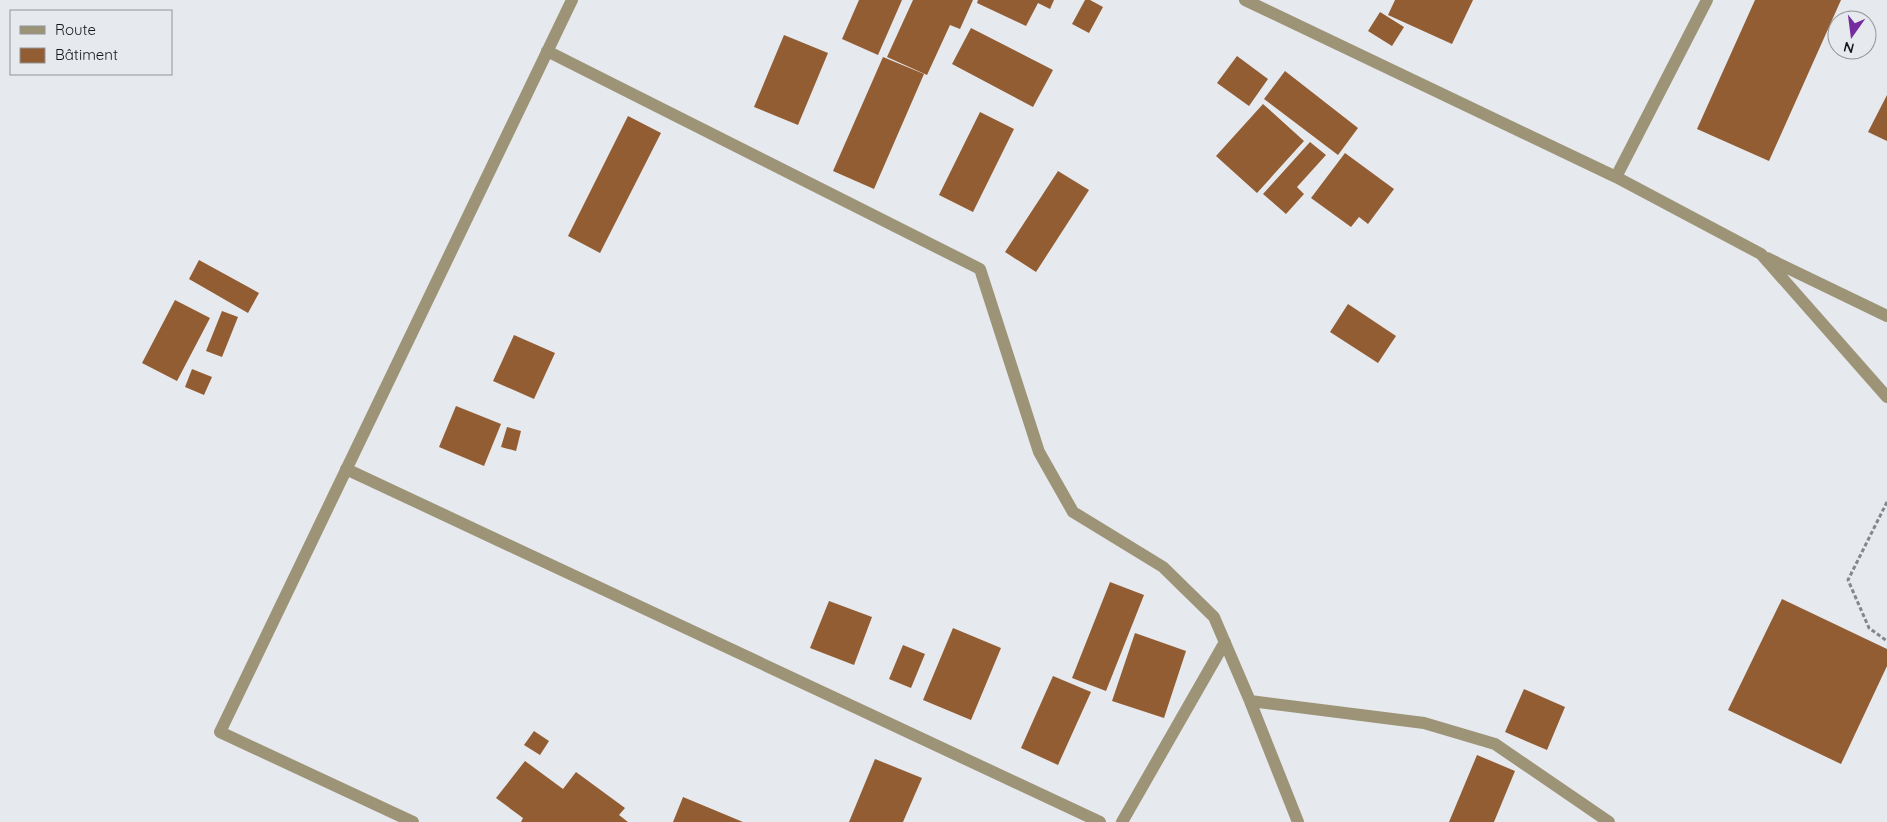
<svg xmlns="http://www.w3.org/2000/svg" width="1887" height="822" font-family="Quicksand,sans-serif">
	<style>
		.building { fill: #935d33 }
		.lines { fill: none; stroke-linecap: round; stroke-linejoin: round }
		.path { stroke: #848689; stroke-width: 3; stroke-dasharray: 4 2.5; stroke-linecap: butt }
		.minor { stroke: #9d9478; stroke-width: 12 }
	</style>
	<rect width="100%" height="100%" fill="#e6e9ed"/>
	<path class="building" d="M 859,0 L 902,0 L 878,55 L 842,39 Z
		M 913,0 L 973,0 L 960,29 L 950,25 L 927,75 L 887,57 Z
		M 978,0 L 1054,0 L 1050,9 L 1038,3 L 1026,26 L 977,3 Z
		M 1085,0 L 1090,0 L 1103,7 L 1089,33 L 1072,24 Z
		M 1395,0 L 1473,0 L 1452,44 L 1388,15 Z
		M 1755,0 L 1841,0 L 1769,161 L 1697,129 Z
		M 1380,12 L 1404,27 L 1392,46 L 1368,31 Z
		M 971,28 L 1053,70 L 1033,107 L 952,64 Z
		M 784,35 L 828,53 L 798,125 L 754,107 Z
		M 1237,56 L 1268,79 L 1249,106 L 1217,83 Z
		M 883,57 L 924,74 L 874,189 L 833,171 Z
		M 1285,71 L 1358,128 L 1338,155 L 1264,99 Z
		M 1887,95 L 1887,141 L 1868,132 Z
		M 1263,104 L 1304,141 L 1257,193 L 1216,156 Z
		M 980,112 L 1014,129 L 973,212 L 939,195 Z
		M 628,116 L 661,133 L 600,253 L 568,236 Z
		M 1310,142 L 1326,155 L 1297,187 L 1304,194 L 1286,214 L 1263,194 Z
		M 1345,153 L 1394,189 L 1368,224 L 1359,217 L 1351,227 L 1311,198 Z
		M 1058,171 L 1089,190 L 1036,272 L 1005,252 Z
		M 199,260 L 259,293 L 248,313 L 189,279 Z
		M 175,300 L 210,318 L 177,381 L 142,363 Z
		M 1348,304 L 1396,336 L 1378,363 L 1330,332 Z
		M 222,311 L 238,317 L 222,357 L 206,351 Z
		M 514,335 L 555,353 L 534,399 L 493,381 Z
		M 192,369 L 212,377 L 204,395 L 185,387 Z
		M 456,406 L 501,424 L 484,466 L 439,447 Z
		M 507,427 L 521,431 L 516,451 L 501,447 Z
		M 1110,582 L 1144,595 L 1106,691 L 1072,678 Z
		M 1782,599 L 1887,649 L 1887,666 L 1841,764 L 1728,710 Z
		M 829,601 L 872,617 L 854,665 L 810,648 Z
		M 953,628 L 1001,648 L 971,720 L 923,700 Z
		M 1135,633 L 1186,651 L 1164,718 L 1112,701 Z
		M 903,645 L 925,654 L 911,688 L 889,679 Z
		M 1053,676 L 1091,692 L 1058,765 L 1021,748 Z
		M 1524,689 L 1565,707 L 1547,750 L 1505,732 Z
		M 534,731 L 549,741 L 540,755 L 524,745 Z
		M 1477,755 L 1515,771 L 1494,822 L 1449,822 Z
		M 875,759 L 922,778 L 903,822 L 849,822 Z
		M 525,761 L 563,789 L 576,772 L 625,808 L 619,815 L 628,822 L 521,822 L 523,818 L 496,798 Z
		M 683,797 L 743,822 L 673,822 Z"/>
	<g class="lines">
		<path class="path" d="M 1887,502 L 1848,580 L 1869,628 L 1887,641"/>
		<path class="minor" d="M 1245,0 L 1616,177 L 1761,254 L 1887,397
			M 547,51 L 980,269 L 1039,452 L 1073,512 L 1163,567 L 1214,617 L 1250,701 L 1424,723 L 1495,744 L 1609,822
			M 1616,177 L 1707,0
			M 1767,258 L 1887,316
			M 346,469 L 1100,822
			M 1250,701 L 1298,822
			M 413,822 L 220,732 L 572,0
			M 1122,822 L 1225,642"/>
	</g>
	<rect x="10" y="10" width="162" height="65" fill="#e6e9ed" stroke="#929598"/>
	<rect x="20" y="26" width="25" height="8" fill="#9d9478" stroke="#929598"/>
	<text x="55" y="35" font-size="15" fill="#151718">Route</text>
	<rect x="20" y="48" width="25" height="15" fill="#935d33" stroke="#929598"/>
	<text x="55" y="60" font-size="15" fill="#151718">Bâtiment</text>
	<g transform="translate(1852 35) rotate(194)"><circle r="24" fill="#e6e9ed" stroke="#929598"/>
	<path d="M0-4L9 19L0 12L-9 19Z" fill="#752c9f"/>
	<text y="-8" font-size="14" font-weight="bold" text-anchor="middle" fill="#151718">N</text>
	</g>
</svg>
